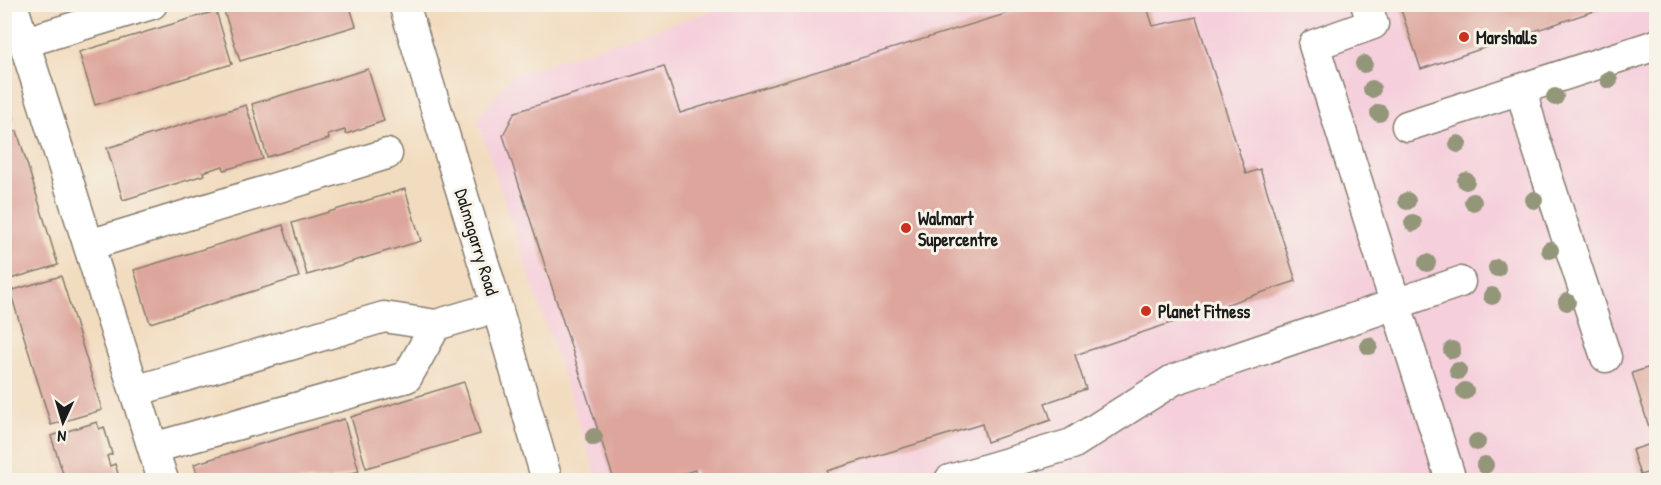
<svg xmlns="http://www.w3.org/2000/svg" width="1661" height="485" font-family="'Patrick Hand',sans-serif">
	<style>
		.built { fill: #f5cfdc }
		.building { fill: #dda59b }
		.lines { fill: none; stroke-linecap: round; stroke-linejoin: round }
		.minor-casing { stroke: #877c6e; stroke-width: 33 }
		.minor { stroke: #fff; stroke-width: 30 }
		.tree { fill: #94967a }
		.poi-dot { fill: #c8321e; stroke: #f7f3e8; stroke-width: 2 }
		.labels { text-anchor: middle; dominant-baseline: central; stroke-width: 6; stroke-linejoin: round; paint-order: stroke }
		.poi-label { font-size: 18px; font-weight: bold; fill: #1c1c1c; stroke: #f7f3e8; text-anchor: start }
		.street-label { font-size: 18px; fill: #1c1c1c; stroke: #f7f3e8 }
	</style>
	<rect width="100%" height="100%" fill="#f7f3e8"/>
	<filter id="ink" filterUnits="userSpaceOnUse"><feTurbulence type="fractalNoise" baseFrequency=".0167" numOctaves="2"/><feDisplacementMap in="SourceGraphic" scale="12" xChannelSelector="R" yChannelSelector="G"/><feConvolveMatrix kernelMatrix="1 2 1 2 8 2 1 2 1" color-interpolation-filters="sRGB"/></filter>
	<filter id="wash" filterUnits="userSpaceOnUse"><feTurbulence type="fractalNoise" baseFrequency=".008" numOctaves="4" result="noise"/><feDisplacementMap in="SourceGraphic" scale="24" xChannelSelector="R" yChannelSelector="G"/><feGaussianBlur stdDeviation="1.35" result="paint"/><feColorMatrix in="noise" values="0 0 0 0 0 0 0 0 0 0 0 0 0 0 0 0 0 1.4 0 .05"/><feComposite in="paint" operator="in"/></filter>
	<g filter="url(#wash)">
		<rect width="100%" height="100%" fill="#f2dcbf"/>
		<path class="built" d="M 729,5 L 1656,5 L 1656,480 L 598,480 L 477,119 L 511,76 Z"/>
		<g id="blocks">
			<path class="building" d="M 235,4 L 349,4 L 356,26 L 240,61 L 223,8 Z
				M 1038,4 L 1146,4 L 1153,26 L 1196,17 L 1246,174 L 1260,169 L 1296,281 L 1075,355 L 1086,389 L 1045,403 L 1051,420 L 987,442 L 982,424 L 827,471 L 831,480 L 699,480 L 695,470 L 663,480 L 614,480 L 503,135 L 515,112 L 664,66 L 680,113 Z
				M 1399,4 L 1612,4 L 1612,5 L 1421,69 Z
				M 216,11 L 232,64 L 95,105 L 79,52 Z
				M 368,69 L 384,121 L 346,134 L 345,130 L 328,135 L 329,139 L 267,157 L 252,104 Z
				M 4,90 L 14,119 L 4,122 Z
				M 246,105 L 263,159 L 224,170 L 223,166 L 203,172 L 204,175 L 123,200 L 107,148 Z
				M 17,131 L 58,265 L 7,280 L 4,272 L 4,135 Z
				M 405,189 L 421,241 L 307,275 L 292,223 Z
				M 283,225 L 299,277 L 150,323 L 134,270 Z
				M 61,276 L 102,410 L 51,425 L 10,291 Z
				M 1656,365 L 1656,470 L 1640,475 L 1632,450 L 1654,443 L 1632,373 Z
				M 464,382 L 480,434 L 366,468 L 351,417 Z
				M 344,419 L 359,471 L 329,480 L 199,480 L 194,464 Z
				M 97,422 L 99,429 L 104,427 L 112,454 L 107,456 L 110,466 L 115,464 L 120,480 L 65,480 L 51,436 Z"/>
		</g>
	</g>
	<g filter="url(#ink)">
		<use href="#blocks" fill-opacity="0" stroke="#877c6e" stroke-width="1.5"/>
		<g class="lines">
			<g class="minor-casing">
				<path id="minor" d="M 12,4 L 163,480
					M 404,4 L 497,307 L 547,480
					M 1366,4 L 1373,24 L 1314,45 L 1451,480
					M 25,42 L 152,4
					M 1521,89 L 1535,140 L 1606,357
					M 1407,126 L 1656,45
					M 89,245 L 387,154
					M 135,391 L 384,317 L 436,325 L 497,307
					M 153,448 L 407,377 L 436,325
					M 950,480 L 1072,444 L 1173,380 L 1460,282"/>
			</g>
			<use href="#minor" class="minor"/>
		</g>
		<g class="tree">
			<circle cx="1364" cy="64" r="9"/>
			<circle cx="1609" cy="80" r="9"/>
			<circle cx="1372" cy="89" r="9"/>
			<circle cx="1555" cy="97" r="9"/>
			<circle cx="1379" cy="113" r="9"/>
			<circle cx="1458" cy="144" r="9"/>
			<circle cx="1466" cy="181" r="9"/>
			<circle cx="1534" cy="200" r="9"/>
			<circle cx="1407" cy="201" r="9"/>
			<circle cx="1473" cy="202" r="9"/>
			<circle cx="1413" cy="223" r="9"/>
			<circle cx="1550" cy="250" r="9"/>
			<circle cx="1427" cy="263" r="9"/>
			<circle cx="1497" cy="268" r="9"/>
			<circle cx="1492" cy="296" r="9"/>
			<circle cx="1567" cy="302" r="9"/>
			<circle cx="1369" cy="346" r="9"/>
			<circle cx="1452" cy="350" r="9"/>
			<circle cx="1458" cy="371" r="9"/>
			<circle cx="1465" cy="391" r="9"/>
			<circle cx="594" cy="437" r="9"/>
			<circle cx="1477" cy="442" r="9"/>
			<circle cx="1485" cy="465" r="9"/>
		</g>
	</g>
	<g class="poi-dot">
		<circle cx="1464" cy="37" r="6"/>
		<circle cx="906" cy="228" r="6"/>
		<circle cx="1146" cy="311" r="6"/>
	</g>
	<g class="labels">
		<g class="poi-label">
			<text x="1476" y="37">Marshalls</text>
			<text x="918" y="218">Walmart<tspan x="918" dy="21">Supercentre</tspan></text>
			<text x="1158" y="311">Planet Fitness</text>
		</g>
		<g class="street-label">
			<text transform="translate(477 242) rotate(73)">Dalmagarry Road</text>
		</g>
	</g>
	<rect width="1661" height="485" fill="none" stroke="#f7f3e8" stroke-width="24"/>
	<g transform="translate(63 422) rotate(184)" stroke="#f7f3e8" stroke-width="4.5" paint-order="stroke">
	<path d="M0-4.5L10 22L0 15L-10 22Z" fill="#1c1c1c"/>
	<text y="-9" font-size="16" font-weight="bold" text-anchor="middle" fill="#1c1c1c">N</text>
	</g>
</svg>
